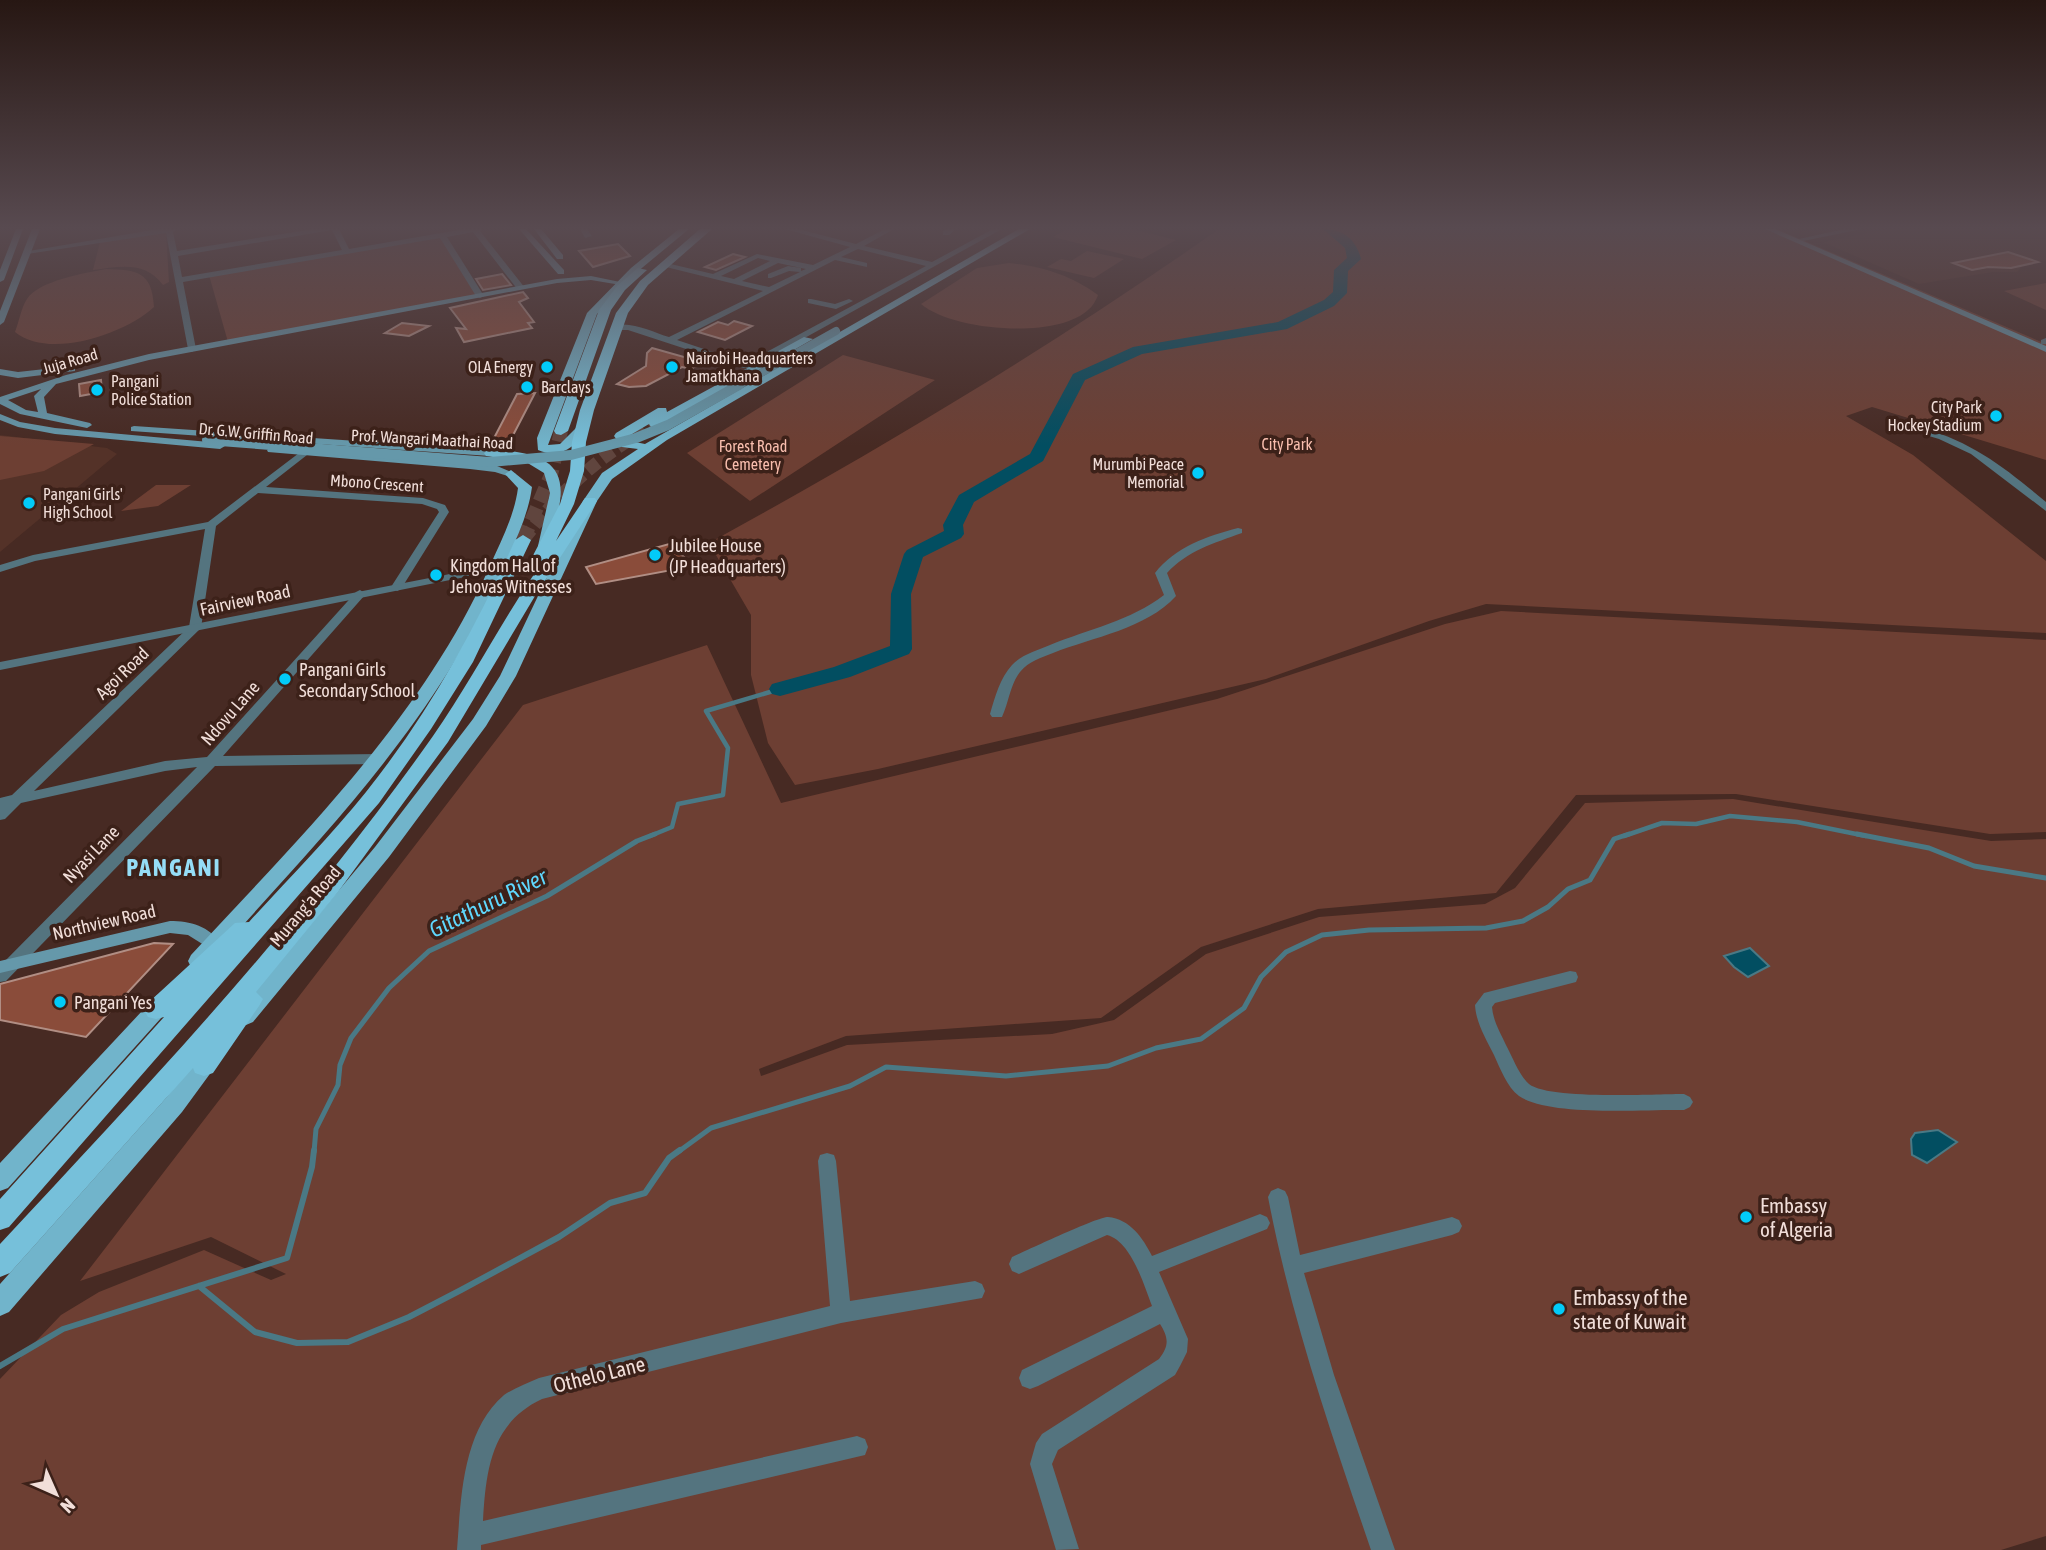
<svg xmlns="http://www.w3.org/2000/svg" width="2046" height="1550" font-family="'Asap Condensed',sans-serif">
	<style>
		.built { fill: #543228 }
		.green { fill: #6d3f33 }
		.water { fill: #024e61; stroke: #4a7985; stroke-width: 2 }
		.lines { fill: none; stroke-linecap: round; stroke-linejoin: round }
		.stream-far2 { stroke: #4a7985; stroke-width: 4.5 }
		.stream-far1 { stroke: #4a7985; stroke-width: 5 }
		.stream { stroke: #4a7985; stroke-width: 6 }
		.river { fill: #024e61; fill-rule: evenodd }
		.building { fill: #8a4c3a; stroke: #b18e84; stroke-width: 2 }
		.primary-tunnel { stroke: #60453e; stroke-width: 13; stroke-dasharray: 13 6; stroke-linecap: butt }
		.trunk-tunnel { stroke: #60453e; stroke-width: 14; stroke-dasharray: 14 7; stroke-linecap: butt }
		.minor { fill: #54747f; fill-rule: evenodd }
		.tertiary { fill: #54747f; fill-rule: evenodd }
		.secondary { fill: #6598aa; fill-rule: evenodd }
		.primary { fill: #71b4cb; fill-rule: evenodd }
		.trunk { fill: #76c0da; fill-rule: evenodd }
		.secondary-bridge-far1 { stroke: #6598aa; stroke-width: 8 }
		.secondary-bridge { stroke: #6598aa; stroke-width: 10 }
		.poi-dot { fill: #02cbf9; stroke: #3c2119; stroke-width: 2.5 }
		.labels { text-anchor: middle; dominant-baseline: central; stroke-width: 7; stroke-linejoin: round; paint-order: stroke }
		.far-poi-label { font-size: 16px; fill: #f1ded9; stroke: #3c2119; text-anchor: start }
		.far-street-label { font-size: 16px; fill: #f1ded9; stroke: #3c2119 }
		.far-park-label { font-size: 16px; fill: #f9beae; stroke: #3c2119 }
		.poi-label { font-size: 18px; fill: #f1ded9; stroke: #3c2119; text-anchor: start }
		.street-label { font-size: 18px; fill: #f1ded9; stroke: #3c2119 }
		.near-poi-label { font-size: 21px; fill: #f1ded9; stroke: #3c2119; text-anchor: start }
		.near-street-label { font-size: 21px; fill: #f1ded9; stroke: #3c2119 }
		.near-water-label { font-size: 23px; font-style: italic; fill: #5fd7fd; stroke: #3c2119 }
		.district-label { font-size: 24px; font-weight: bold; letter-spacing: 2px; fill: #95ddf6; stroke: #3c2119 }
	</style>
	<rect width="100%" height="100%" fill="#472a23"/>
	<path class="built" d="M 1888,229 L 2046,229 L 2046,260 L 2024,264 L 2017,272 L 1993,272 L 1919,284 L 1823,242 Z
		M 0,435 L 107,448 L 117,454 L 0,552 Z"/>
	<path class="green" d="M 1067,229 L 1132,229 L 1176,240 L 1142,259 L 1053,237 Z
		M 1219,229 L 1777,229 L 2046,344 L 2046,460 L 1872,407 L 1846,416 L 1913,455 L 2046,561 L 2046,633 L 1486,604 L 1429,621 L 1266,679 L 878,769 L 795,785 L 768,743 L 751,675 L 751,615 L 709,543 C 884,447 1056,344 1219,229 Z
		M 166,232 L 169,282 L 163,285 C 146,261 120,266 93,270 L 100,242 Z
		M 443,236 L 480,296 L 228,342 L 209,275 Z
		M 1087,251 L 1124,259 L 1094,278 L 1047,267 L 1061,259 L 1071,261 Z
		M 1009,263 C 1044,267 1070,275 1098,295 C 1096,300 1093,306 1089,309 C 1058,340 953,331 921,304 L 977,268 Z
		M 106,269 C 137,270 152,271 154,307 C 125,334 49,360 15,332 C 19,322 21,308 27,299 C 38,281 85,273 106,269 Z
		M 2046,283 L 2046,310 L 2004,291 Z
		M 843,355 L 935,380 L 750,501 L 687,453 Z
		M 0,436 L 94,444 L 44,471 L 0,480 Z
		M 156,485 L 191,485 L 158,506 L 121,511 Z
		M 1501,611 L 2046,640 L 2046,832 L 1990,834 L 1736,794 L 1576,795 L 1496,893 L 1318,909 L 1201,947 L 1101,1018 L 846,1036 L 759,1069 L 761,1076 L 847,1045 L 1052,1034 L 1114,1020 L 1206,954 L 1319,917 L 1485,904 L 1515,888 L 1585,803 L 1733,799 L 1991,841 L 2046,839 L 2046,1536 L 2001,1550 L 0,1550 L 0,1379 L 61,1315 L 99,1292 L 204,1250 L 271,1280 L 286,1274 L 211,1237 L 80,1281 L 523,705 L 707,645 L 781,803 L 1217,699 L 1445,624 Z"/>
	<path class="water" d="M 1750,948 L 1769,966 L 1748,977 L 1734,967 L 1724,956 Z
		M 1938,1130 L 1957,1142 L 1927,1163 L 1912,1155 L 1911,1139 L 1915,1133 Z"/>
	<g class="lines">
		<path class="stream-far2" d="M 650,836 L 672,827 L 678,804 L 723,795 L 728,748 L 706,711 L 780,689
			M 1624,836 L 1662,823 L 1696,824 L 1730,816 L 1797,822 L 1866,836"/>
		<path class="stream-far1" d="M 1857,834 L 1929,848 L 1974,866 L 2046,878
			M 314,1152 L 316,1129 L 338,1085 L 340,1065 L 351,1038 L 389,988 L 429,951 L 547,896 L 637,841 L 655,834
			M 678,1152 L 711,1128 L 850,1086 L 886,1067 L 1006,1076 L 1108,1066 L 1156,1048 L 1201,1039 L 1244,1008 L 1261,977 L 1286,952 L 1322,935 L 1369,930 L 1486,928 L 1523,921 L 1548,907 L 1568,889 L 1590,880 L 1614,839 L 1629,834"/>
		<path class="stream" d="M 199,1286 L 255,1332 L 297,1343 L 348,1342 L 409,1317 L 461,1290 L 559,1237 L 610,1203 L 645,1193 L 669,1158 L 680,1150
			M 0,1366 L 63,1329 L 287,1258 L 312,1167 L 314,1150"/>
		<path class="river" d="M 1323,229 C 1343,229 1356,239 1361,259 L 1348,271 L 1347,293 L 1334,306 L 1287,329 L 1142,354 L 1085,380 L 1043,461 L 974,502 L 963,525 L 964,534 L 961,538 L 923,557 L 911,594 L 912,649 L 909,654 L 850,677 L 780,696 L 772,694 L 769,689 L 772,684 L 834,667 L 890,646 L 891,594 L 904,554 L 907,550 L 944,531 L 943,525 L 959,495 L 1030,454 L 1073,374 L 1133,347 L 1278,322 L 1324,300 L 1333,292 L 1334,270 L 1347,258 L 1345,248 Z"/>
	</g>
	<path class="building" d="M 618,244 L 630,256 L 593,267 L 579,251 Z
		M 2008,252 L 2038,262 L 2011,268 L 1988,267 L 1972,270 L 1953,263 Z
		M 733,254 L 745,257 L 716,270 L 705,267 Z
		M 502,274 L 511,285 L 483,290 L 476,279 Z
		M 523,292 L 528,298 L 519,302 L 534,322 L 528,323 L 532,328 L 464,342 L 456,328 L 466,329 L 450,308 Z
		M 734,321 L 752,326 L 725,340 L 698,332 L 718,322 L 728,325 Z
		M 402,323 L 429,326 L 409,336 L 385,333 Z
		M 652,348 L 702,362 L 691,369 L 682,367 L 646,386 L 629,387 L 617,384 L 646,366 L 647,353 Z
		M 101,380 L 102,392 L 80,396 L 79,384 Z
		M 535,393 L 510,441 L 492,442 L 517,394 Z
		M 669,544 L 694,566 L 596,584 L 586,567 Z
		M 154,943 L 173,944 L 86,1037 L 0,1020 L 0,984 Z"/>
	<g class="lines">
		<path class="primary-tunnel" d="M 523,540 C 562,489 599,456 655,424"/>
		<path class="trunk-tunnel" d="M 523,540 L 551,475 L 561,431"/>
		<path class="minor" d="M 158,229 L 178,229 L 173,232 L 177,251 L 313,229 L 339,229 L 349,249 L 464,229 L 482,229 L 480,231 L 525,288 L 518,290 L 473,232 L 447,237 L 484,296 L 480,298 L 476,296 L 440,238 L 183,282 L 196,349 L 192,352 L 188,349 L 166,233 L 27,254 L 23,252 ZM 332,230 L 342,250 L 182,277 L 178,256 Z
			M 580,229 L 587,229 L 592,236 L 585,238 Z
			M 785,229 L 798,229 L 856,244 L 885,229 L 894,229 L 864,246 L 932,262 L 993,229 L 1002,229 L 750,368 L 744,368 L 628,330 L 615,330 L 611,327 C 628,319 652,332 669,337 L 763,291 L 662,266 L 662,262 L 713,274 L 757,254 L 813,265 L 850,247 ZM 858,249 L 926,266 L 746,363 L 677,340 L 835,260 L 867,267 L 867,263 L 841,257 ZM 758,258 L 770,261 L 734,279 L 721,276 ZM 778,263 L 806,269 L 801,271 L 801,268 L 788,266 L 768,274 L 768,278 L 771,278 L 789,271 L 800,272 L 769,287 L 742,281 Z
			M 947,229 L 956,229 L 949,235 L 943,235 L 943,231 Z
			M 1844,229 L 1862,229 L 1803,241 L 1799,239 Z
			M 811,299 L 835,304 L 849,299 L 853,301 L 836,309 L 808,303 L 808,299 Z
			M 2046,338 L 2046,344 L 2041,344 L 2041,340 Z
			M 1925,429 C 1973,442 2009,471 2046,502 L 2046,511 L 1971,454 L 1939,439 L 1922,434 L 1922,430 Z
			M 303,450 L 308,453 L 307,455 L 266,487 L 423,498 L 445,505 L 449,512 L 401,589 L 397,591 L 391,587 L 439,512 L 437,509 L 422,504 L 258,493 L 216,526 L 201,628 L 34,791 L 165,761 L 207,757 L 356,592 L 360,590 L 366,594 L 364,596 L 223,756 L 379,754 L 386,759 L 379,764 L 215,766 L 6,981 L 0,982 L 0,966 L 197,767 L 165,771 L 21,803 L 5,819 L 0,820 L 0,798 L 12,795 L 189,627 L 205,529 L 35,561 L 0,572 L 0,565 L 33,555 L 208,522 Z
			M 1238,528 L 1242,529 L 1242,533 C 1214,543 1187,551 1167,573 L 1176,596 C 1146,629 1093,637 1053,653 C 1041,658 1029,661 1020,672 C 1010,685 1009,702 1002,717 L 992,717 L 990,714 C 995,697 1000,678 1012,665 C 1022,654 1037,651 1050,645 C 1089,629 1130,621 1164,595 L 1155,573 C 1175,547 1207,536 1238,528 Z
			M 1570,971 L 1576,972 L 1578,977 L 1576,982 L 1495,1003 L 1492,1007 C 1493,1021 1501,1034 1507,1047 C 1513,1058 1519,1075 1529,1084 C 1549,1100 1655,1094 1684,1094 L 1690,1097 L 1693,1102 L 1690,1107 L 1684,1110 C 1645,1109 1550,1117 1519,1096 C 1507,1087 1500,1068 1494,1055 C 1486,1039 1476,1023 1475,1005 L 1484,993 Z
			M 827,1153 L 834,1155 L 836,1161 L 850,1301 L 975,1281 L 982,1284 L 985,1291 L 982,1298 L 841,1323 L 542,1399 C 491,1423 486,1470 483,1521 L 857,1436 L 865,1439 L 868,1447 L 865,1455 L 481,1545 L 481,1550 L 457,1550 C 461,1499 462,1431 504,1395 C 514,1388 528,1383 539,1378 L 830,1306 L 818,1161 L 820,1155 Z
			M 1278,1188 L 1285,1191 L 1288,1197 L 1300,1255 L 1452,1217 L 1459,1220 L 1462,1226 L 1459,1232 L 1452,1235 L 1304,1273 L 1334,1375 L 1395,1550 L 1371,1550 C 1331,1433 1291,1318 1268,1197 L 1271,1191 Z
			M 1260,1214 L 1267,1217 L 1270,1223 L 1267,1229 L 1159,1272 L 1188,1339 L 1187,1352 L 1180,1366 L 1175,1375 L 1058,1450 L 1052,1464 L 1079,1549 L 1056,1550 L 1030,1464 L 1036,1443 L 1042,1434 L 1159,1359 C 1169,1346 1169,1338 1160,1324 L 1038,1386 L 1030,1389 L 1022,1386 L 1019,1378 L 1022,1370 L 1152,1306 C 1144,1285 1131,1241 1107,1235 L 1019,1274 L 1012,1271 L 1009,1264 L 1012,1257 C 1028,1250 1097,1217 1108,1217 C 1130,1219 1143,1238 1152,1256 Z"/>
		<path class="tertiary" d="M 496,565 L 500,566 L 500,570 L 0,670 L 0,662 Z"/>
		<path class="secondary" d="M 16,229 L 23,229 L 4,280 L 0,282 L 0,270 Z
			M 32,229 L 40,229 L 4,322 L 0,325 L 0,311 Z
			M 519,229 L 526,229 L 564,270 L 564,274 L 558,274 Z
			M 534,229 L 541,229 L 563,255 L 563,259 L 557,259 Z
			M 1765,229 L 1775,229 L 2046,346 L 2046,352 Z
			M 591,276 L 625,283 L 621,285 L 591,280 L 557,283 L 149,360 L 56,384 L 44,397 L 47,413 L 90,423 L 92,425 L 87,428 L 20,414 L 0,404 L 0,397 L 66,375 L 149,354 L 557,279 ZM 41,389 L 34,396 L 38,412 L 26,410 L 8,400 Z
			M 72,366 L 75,367 L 75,371 L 18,378 L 0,375 L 0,369 L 18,372 Z
			M 0,414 L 20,422 L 55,428 L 220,443 L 225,446 L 220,449 L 55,434 L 18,427 L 0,420 Z
			M 134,426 L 490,450 L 495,453 L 490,456 L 131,431 L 131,427 Z
			M 272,447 L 470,463 L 497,466 L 516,474 L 511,477 L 495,472 L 470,469 L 268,452 L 267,450 Z
			M 170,921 C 190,921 210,926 220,944 L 218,948 L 212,950 L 188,935 L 170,933 L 0,973 L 0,961 Z"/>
		<path class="primary" d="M 679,229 L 689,229 L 637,272 L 597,314 L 548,445 L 560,444 L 577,427 L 587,430 C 574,448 560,459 538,450 L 537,438 L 587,313 L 631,268 Z
			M 1019,229 L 1030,229 L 667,440 L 612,479 L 597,501 L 516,676 L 486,726 L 389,857 L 253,1022 L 246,1025 L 239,1022 L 235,1016 L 239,1010 L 375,847 L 473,719 L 500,676 L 583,501 L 602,473 L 638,449 L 622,447 L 614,436 L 616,433 L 658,408 L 666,408 L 667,412 L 804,337 L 813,339 L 659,427 L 651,427 L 649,424 L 627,437 L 630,441 L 645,444 Z
			M 490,449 C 544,453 574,462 555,523 C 553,531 553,541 550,549 L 540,549 L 538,546 L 550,493 L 544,473 L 526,462 L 486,456 L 484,453 Z
			M 511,470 L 532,487 C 528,517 514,544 501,572 C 435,725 315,844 205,967 L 198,969 L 191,967 L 188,961 L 191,955 C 302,835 421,719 489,568 C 501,541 514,517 518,488 L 505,474 Z
			M 164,993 L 171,995 L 174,1001 L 171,1007 L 8,1188 L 0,1191 L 0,1163 L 157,995 Z
			M 212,1047 L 220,1050 L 223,1056 L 182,1112 L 9,1312 L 0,1316 L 0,1284 L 166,1098 L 204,1050 Z"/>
		<path class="trunk" d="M 700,229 L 712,229 L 648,285 L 628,313 L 594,410 L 586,442 L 584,471 L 574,504 L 556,541 L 585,498 L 595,498 L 597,501 L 535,596 L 448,742 L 338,892 L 256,992 L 263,999 L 259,1006 L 213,1073 L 204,1076 L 195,1073 L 193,1068 L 10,1273 L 0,1277 L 0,1244 C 152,1081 305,918 433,736 C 470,683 500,624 537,570 L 528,565 L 560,504 L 570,471 L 572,442 L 580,410 L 616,313 L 640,281 Z
			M 638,268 L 647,270 L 625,290 L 611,310 L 568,431 L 561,435 L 556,434 L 554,431 L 599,310 L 617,286 Z
			M 523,535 L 531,540 L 473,662 L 431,729 L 379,803 L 9,1227 L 0,1230 L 0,1199 L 164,1017 L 156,1019 L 148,1017 L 144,1010 L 148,1003 L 235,923 L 249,922 C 288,879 330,837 366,792 C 428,714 475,630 515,540 Z"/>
		<path class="secondary-bridge-far1" d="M 736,387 L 836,331"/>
		<path class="secondary-bridge" d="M 207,440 L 490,462 L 571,455 L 636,438 L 668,425 L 739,385"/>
	</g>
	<linearGradient id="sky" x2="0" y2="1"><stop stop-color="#271713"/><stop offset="0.51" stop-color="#584a50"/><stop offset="1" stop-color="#584a50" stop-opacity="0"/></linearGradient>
	<rect width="2046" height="446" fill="url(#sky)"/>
	<g class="poi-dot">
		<circle cx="547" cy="367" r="7"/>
		<circle cx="672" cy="367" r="7"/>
		<circle cx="527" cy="387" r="7"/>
		<circle cx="97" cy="390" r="7"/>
		<circle cx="1996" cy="416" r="7"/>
		<circle cx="1198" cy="473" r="7"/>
		<circle cx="29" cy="503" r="7"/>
		<circle cx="655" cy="555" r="7"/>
		<circle cx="436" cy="575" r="7"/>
		<circle cx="285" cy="679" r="7"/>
		<circle cx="60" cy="1002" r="7"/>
		<circle cx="1746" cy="1217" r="7"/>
		<circle cx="1559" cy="1309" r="7"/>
	</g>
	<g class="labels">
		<g class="far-poi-label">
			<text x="686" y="358">Nairobi Headquarters<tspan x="686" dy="18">Jamatkhana</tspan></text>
			<text x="533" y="367" text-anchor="end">OLA Energy</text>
			<text x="111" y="381">Pangani<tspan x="111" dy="18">Police Station</tspan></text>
			<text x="541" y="387">Barclays</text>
			<text x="1982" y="407" text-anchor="end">City Park<tspan x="1982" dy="18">Hockey Stadium</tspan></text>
			<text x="1184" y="464" text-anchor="end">Murumbi Peace<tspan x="1184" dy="18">Memorial</tspan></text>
			<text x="43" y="494">Pangani Girls'<tspan x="43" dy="18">High School</tspan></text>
		</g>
		<g class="far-street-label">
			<text transform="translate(70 361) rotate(-16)">Juja Road</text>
			<text transform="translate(256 433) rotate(5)">Dr. G.W. Griffin Road</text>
			<text transform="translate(432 439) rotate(3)">Prof. Wangari Maathai Road</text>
			<text transform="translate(377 483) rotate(4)">Mbono Crescent</text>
		</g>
		<g class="far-park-label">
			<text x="1287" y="444">City Park</text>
			<text x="753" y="446">Forest Road<tspan x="753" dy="18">Cemetery</tspan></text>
		</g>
		<g class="poi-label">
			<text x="669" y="545">Jubilee House<tspan x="669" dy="21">(JP Headquarters)</tspan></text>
			<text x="450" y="565">Kingdom Hall of<tspan x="450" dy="21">Jehovas Witnesses</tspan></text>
			<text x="299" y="669">Pangani Girls<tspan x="299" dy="21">Secondary School</tspan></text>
			<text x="74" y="1002">Pangani Yes</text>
		</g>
		<g class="street-label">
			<text transform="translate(245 600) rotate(-12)">Fairview Road</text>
			<text transform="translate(122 673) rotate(-44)">Agoi Road</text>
			<text transform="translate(230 713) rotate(-49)">Ndovu Lane</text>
			<text transform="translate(91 854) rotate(-46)">Nyasi Lane</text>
			<text transform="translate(305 906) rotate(-50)">Murang'a Road</text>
			<text transform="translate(104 922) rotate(-13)">Northview Road</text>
		</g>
		<g class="near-poi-label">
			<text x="1760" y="1205">Embassy<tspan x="1760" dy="24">of Algeria</tspan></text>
			<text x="1573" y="1297">Embassy of the<tspan x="1573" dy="24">state of Kuwait</tspan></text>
		</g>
		<g class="near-street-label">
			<text transform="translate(599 1374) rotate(-14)">Othelo Lane</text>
		</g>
		<g class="near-water-label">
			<text transform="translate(488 903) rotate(-26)">Gitathuru River</text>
		</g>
		<g class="district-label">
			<text x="174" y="867">PANGANI</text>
		</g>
	</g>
	<g transform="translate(56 1494) rotate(135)" stroke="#3c2119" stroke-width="5" paint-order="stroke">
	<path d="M0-5L12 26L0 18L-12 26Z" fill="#f1ded9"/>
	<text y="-10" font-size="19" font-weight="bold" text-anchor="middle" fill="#f1ded9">N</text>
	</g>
</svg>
